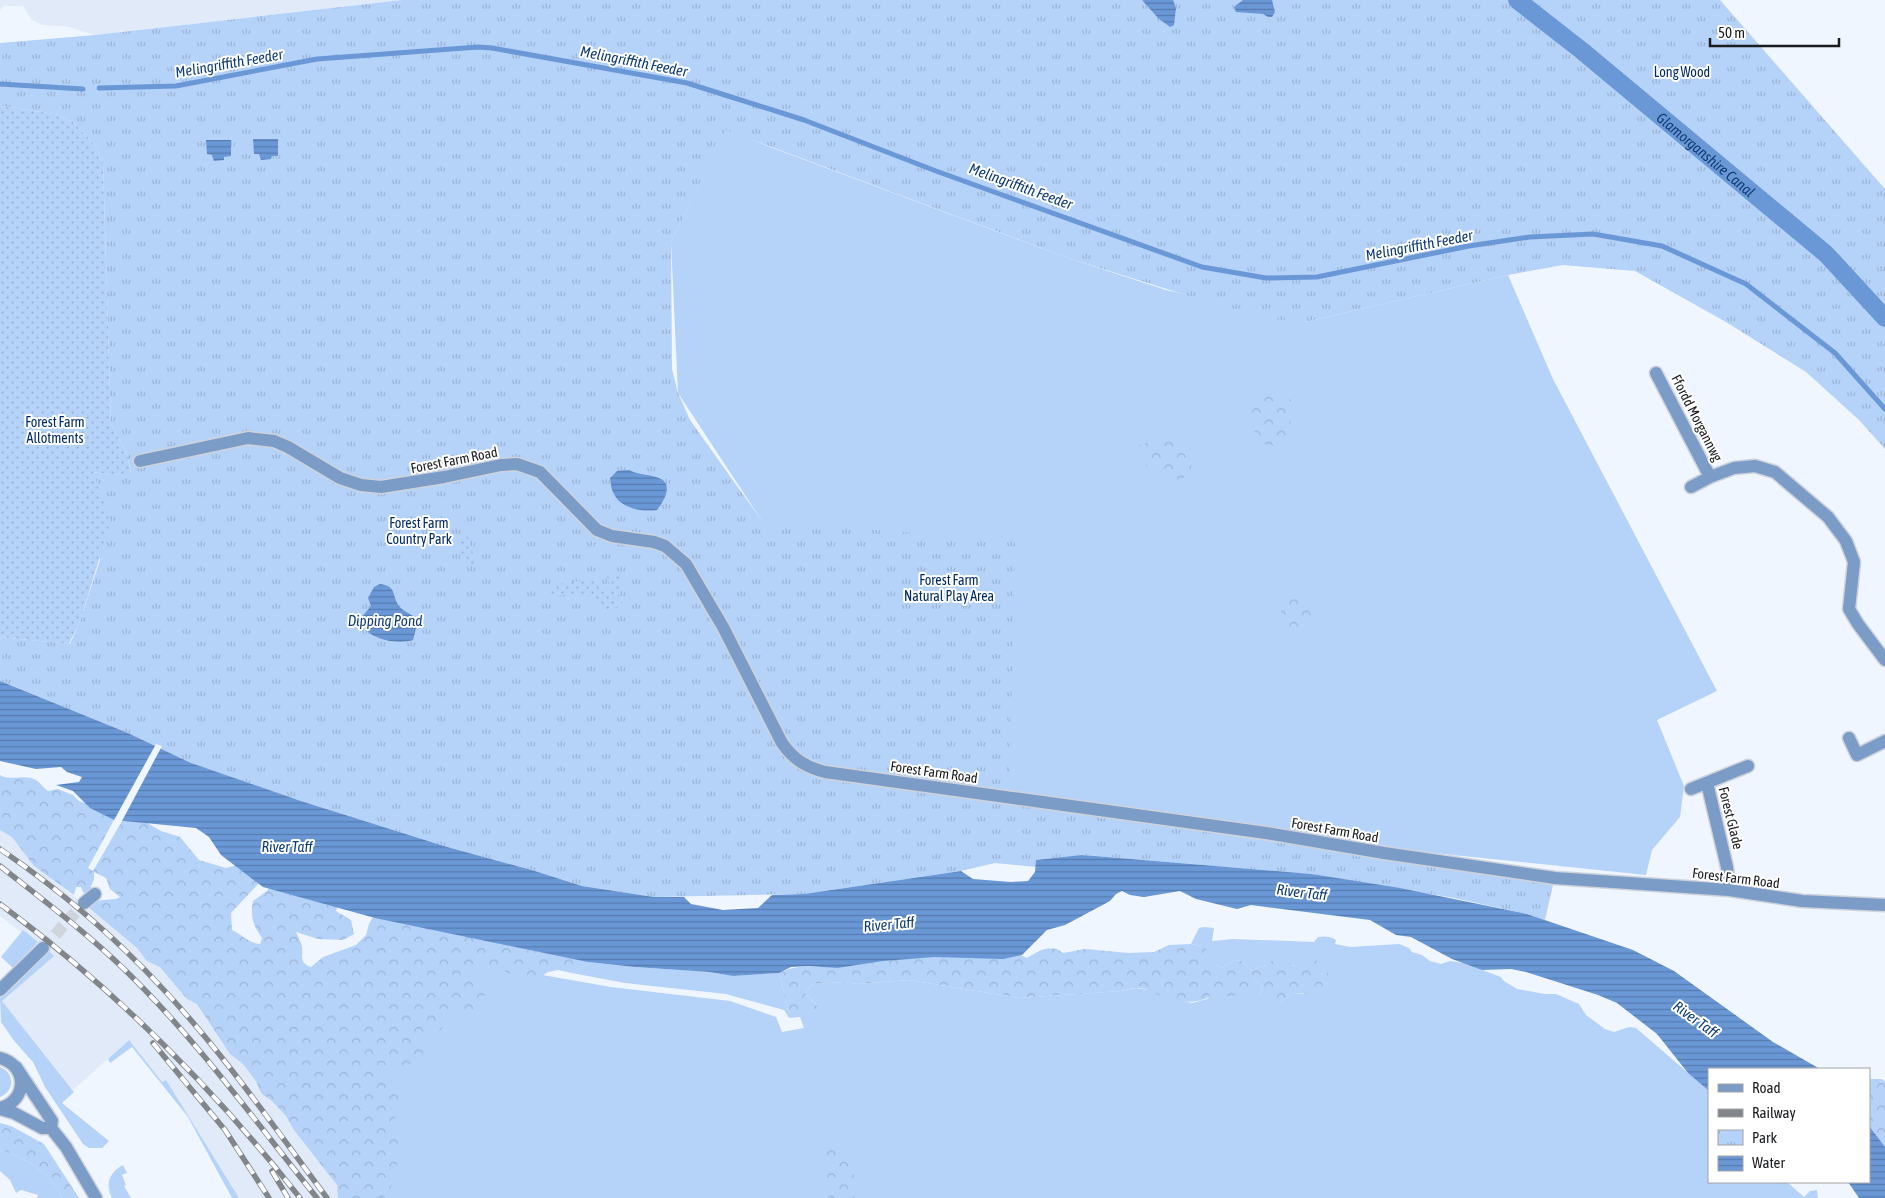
<svg xmlns="http://www.w3.org/2000/svg" width="1885" height="1198" font-family="'Asap Condensed',sans-serif">
	<style>
		.built { fill: #e0eaf9 }
		.grass { fill: #b5d2f9 }
		.forest { fill: url(#forest-crowns) }
		.park { fill: url(#park-tufts) }
		.garden { fill: url(#garden-dots) }
		.water { fill: url(#water-rules) }
		.pier { fill: #f0f6ff }
		.lines { fill: none; stroke-linecap: round; stroke-linejoin: round }
		.stream { stroke: #6a98d7; stroke-width: 5 }
		.canal { stroke: #6a98d7; stroke-width: 18 }
		.street-tunnel { stroke: #d0d5dd; stroke-width: 12; stroke-dasharray: 12 6; stroke-linecap: butt }
		.street-casing { stroke: #ced3db; stroke-width: 15 }
		.street { stroke: #7c9cc8; stroke-width: 12 }
		.rail-casing { stroke: #82868b; stroke-width: 5.5 }
		.rail { stroke: #fff; stroke-width: 4; stroke-dasharray: 11; stroke-linecap: butt }
		.labels { text-anchor: middle; dominant-baseline: central; stroke-width: 4; stroke-linejoin: round; paint-order: stroke }
		.park-label { font-size: 14px; fill: #002c64; stroke: #fff }
		.street-label { font-size: 14px; fill: #191b1e; stroke: #fff }
		.water-label { font-size: 15px; font-style: italic; fill: #0f3d76; stroke: #fff }
	</style>
	<defs>
		<pattern id="forest-crowns" width="20" height="18" patternUnits="userSpaceOnUse" patternTransform="scale(1.25)"><rect width="20" height="18" fill="#b5d2f9"/><path d="M2 6a3 3 0 1 1 6 0M12 15a3 3 0 1 1 6 0" fill="none" stroke="#9bb4d5"/></pattern>
		<pattern id="park-tufts" width="24" height="20" patternUnits="userSpaceOnUse" patternTransform="scale(1.25)"><rect width="24" height="20" fill="#b5d2f9"/><path d="M3 7l-1-3M5 7V3M7 7l1-3M15 17l-1-3M17 17v-4M19 17l1-3" fill="none" stroke="#9bb4d5"/></pattern>
		<pattern id="garden-dots" width="8" height="8" patternUnits="userSpaceOnUse" patternTransform="scale(1.25)"><rect width="8" height="8" fill="#b5d2f9"/><path d="M2 2h.1M6 6h.1" fill="none" stroke="#9bb4d5" stroke-width="1.8" stroke-linecap="round"/></pattern>
		<pattern id="water-rules" width="6" height="5" patternUnits="userSpaceOnUse" patternTransform="scale(1.25)"><rect width="6" height="5" fill="#6a98d7"/><path d="M0 2.5h6" fill="none" stroke="#567bae"/></pattern>
	</defs>
	<rect width="100%" height="100%" fill="#f0f6ff"/>
	<path class="built" d="M 0,0 L 402,0 L 95,35 L 65,26 L 42,25 L 32,20 L 23,6 L 4,6 L 0,10 Z
		M 0,828 L 43,853 L 35,866 L 138,946 L 202,1006 L 253,1070 L 348,1198 L 239,1198 L 165,1080 L 162,1082 L 129,1040 L 73,1090 L 2,1001 L 48,950 L 24,931 L 22,933 L 0,916 Z"/>
	<path class="grass" d="M 726,129 L 770,147 L 1068,258 L 1166,290 L 1305,322 L 1508,275 L 1553,379 L 1717,691 L 1657,720 L 1684,786 L 1680,817 L 1652,850 L 1646,875 L 1424,852 L 1326,836 L 1009,792 L 762,521 L 678,393 L 671,242 Z
		M 1204,927 L 1214,928 L 1212,941 L 1233,939 L 1314,942 L 1318,937 C 1324,936 1331,936 1336,940 L 1335,944 L 1350,947 L 1399,944 L 1409,948 L 1412,952 L 1422,955 L 1430,961 L 1441,964 L 1450,961 L 1464,963 L 1501,977 L 1504,981 L 1517,989 L 1545,994 L 1556,994 L 1579,1004 L 1586,1015 L 1605,1029 L 1614,1032 L 1629,1027 L 1636,1028 L 1709,1091 L 1709,1182 L 1787,1182 L 1804,1197 L 1810,1191 L 1817,1190 L 1818,1198 L 382,1198 L 373,1070 L 479,964 L 611,987 L 730,1001 L 776,1017 L 782,1032 L 804,1028 L 800,1017 L 789,1018 L 784,1010 L 726,994 L 625,983 L 572,973 L 581,967 L 588,965 L 588,962 L 635,967 L 709,972 L 733,976 L 779,973 C 785,987 783,1002 790,1014 L 817,1005 L 805,993 L 813,984 L 842,982 L 858,984 L 909,980 L 1019,998 L 1121,991 L 1136,988 L 1149,990 L 1164,997 L 1192,1003 L 1207,999 L 1216,992 L 1253,980 L 1262,985 L 1260,997 L 1280,1002 L 1294,993 L 1304,994 L 1299,967 L 1295,967 L 1286,959 L 1266,965 L 1251,971 L 1243,961 L 1235,960 L 1221,968 L 1213,963 L 1202,946 L 1191,944 L 1199,928 Z
		M 23,930 L 38,942 L 13,968 L 1,957 Z
		M 48,950 L 54,956 L 2,1001 L 74,1092 L 62,1103 L 109,1141 L 102,1148 L 89,1148 L 83,1144 L 45,1087 L 33,1062 L 15,1042 L 1,1022 L 0,997 Z
		M 129,1040 L 162,1082 L 166,1080 L 239,1198 L 232,1198 L 188,1117 L 132,1047 L 110,1063 L 108,1059 Z
		M 0,1067 C 15,1073 15,1091 0,1097 Z
		M 0,1150 C 25,1157 52,1173 62,1198 L 37,1198 L 38,1195 L 21,1190 L 16,1193 L 10,1180 L 0,1171 Z
		M 123,1165 L 127,1173 L 122,1175 L 126,1185 L 124,1186 L 131,1198 L 112,1198 C 105,1183 109,1173 123,1165 Z"/>
	<path class="forest" d="M 1267,390 L 1287,392 L 1293,405 L 1290,428 L 1282,444 L 1270,446 L 1260,443 L 1253,429 L 1252,412 L 1257,398 Z
		M 1153,440 L 1173,442 L 1188,449 L 1192,459 L 1191,471 L 1181,480 C 1163,478 1152,478 1143,460 C 1140,454 1139,452 1140,445 Z
		M 1298,598 L 1311,600 L 1318,607 L 1317,621 L 1310,631 L 1293,631 L 1282,626 L 1281,608 L 1286,600 Z
		M 0,775 C 12,782 24,773 36,780 C 40,783 44,788 48,791 L 58,789 L 73,795 L 79,801 L 91,805 L 104,815 L 114,820 L 88,868 L 93,871 L 122,821 L 129,818 L 142,817 L 149,824 L 161,831 L 180,837 L 199,860 L 226,868 L 244,863 L 260,882 L 231,913 L 232,930 C 243,935 248,943 260,944 L 262,938 C 253,925 250,917 253,901 L 267,891 L 278,875 L 340,901 L 336,911 L 351,920 L 354,934 L 343,940 L 318,939 L 296,932 C 298,936 301,942 302,947 C 303,957 299,963 311,967 L 323,957 L 356,945 L 366,935 L 369,924 L 378,909 L 587,959 L 589,965 L 581,967 L 572,973 L 558,970 L 548,972 L 542,976 L 521,979 L 500,969 L 487,971 L 481,968 L 474,974 L 475,979 L 486,990 L 484,997 L 487,1004 L 485,1011 L 478,1008 L 465,1015 C 457,1014 447,1012 440,1017 L 443,1027 L 436,1035 L 427,1039 C 425,1068 406,1063 386,1072 L 388,1079 L 397,1081 L 404,1089 L 393,1106 C 398,1135 403,1162 390,1189 L 396,1195 L 397,1198 L 338,1198 L 337,1185 L 294,1130 L 286,1116 L 273,1102 L 261,1093 L 256,1081 L 243,1064 L 230,1054 L 197,1004 L 187,999 L 160,967 L 147,961 L 137,948 L 87,906 L 92,901 L 116,899 L 120,897 L 110,889 L 106,878 L 94,872 L 94,879 L 88,894 L 84,894 L 81,887 L 76,887 L 74,895 L 34,866 L 12,837 L 0,830 Z
		M 1191,944 L 1202,946 L 1210,952 L 1213,963 L 1221,968 L 1235,960 L 1243,961 L 1251,971 L 1266,965 L 1275,958 L 1286,959 L 1295,967 L 1299,967 L 1304,959 L 1313,958 C 1324,967 1331,972 1330,987 L 1321,994 L 1294,993 L 1280,1002 L 1265,1004 L 1260,997 L 1262,985 L 1253,980 L 1250,989 C 1237,996 1230,999 1216,993 C 1200,1004 1182,1004 1163,997 C 1154,993 1147,988 1137,988 C 1131,988 1126,990 1121,991 L 1019,998 L 909,980 L 858,984 L 842,982 L 813,984 L 805,993 L 817,1005 L 816,1014 L 790,1014 C 783,1002 785,987 779,973 C 798,964 816,966 837,968 L 847,959 L 1013,952 L 1027,958 C 1039,951 1051,943 1063,953 L 1085,949 L 1129,953 L 1154,952 L 1169,945 Z
		M 1869,1079 L 1881,1079 L 1885,1081 L 1885,1167 L 1869,1163 Z
		M 0,1123 L 11,1126 L 44,1144 L 79,1198 L 62,1198 C 52,1173 25,1157 0,1150 Z
		M 832,1143 L 840,1146 C 849,1166 861,1174 854,1198 L 823,1198 L 827,1186 L 825,1154 Z"/>
	<path class="park" d="M 402,0 L 1720,0 L 1885,189 L 1885,449 L 1859,420 L 1806,372 L 1726,322 L 1635,271 L 1563,265 L 1508,275 L 1305,322 L 1259,318 L 1068,258 L 726,130 L 671,242 L 672,369 L 678,393 L 690,420 L 762,521 L 1015,541 L 1009,803 L 1324,849 L 1553,885 L 1545,920 L 1527,914 L 1454,898 L 1312,874 L 1095,856 L 1081,855 L 1037,860 L 1036,867 L 995,863 L 961,871 L 804,894 L 654,897 L 582,886 L 535,871 L 444,846 L 301,801 L 214,772 L 191,763 L 128,733 L 0,681 L 0,637 L 70,644 L 80,621 L 100,560 L 93,472 L 111,475 L 131,473 L 127,454 L 111,424 L 103,164 L 96,146 L 73,122 L 55,114 L 0,106 L 0,43 L 95,35 Z"/>
	<path class="garden" d="M 0,106 L 55,114 L 73,122 L 96,146 L 103,164 L 111,424 L 127,454 L 131,474 L 111,475 L 93,472 L 111,521 L 80,621 L 69,644 L 0,637 Z
		M 468,537 L 476,564 L 466,567 L 457,540 Z
		M 615,575 L 624,576 L 619,583 L 621,591 L 616,598 L 623,602 L 616,609 L 604,610 C 602,607 600,603 597,600 C 586,591 566,594 553,597 L 551,592 L 556,584 L 594,579 L 600,583 L 601,588 L 608,589 L 610,586 L 607,576 Z"/>
	<path class="water" d="M 1142,0 L 1173,0 L 1176,8 L 1174,25 L 1170,27 L 1158,18 Z
		M 1243,0 L 1272,0 L 1275,12 L 1272,17 L 1268,17 L 1263,14 L 1236,12 L 1234,7 Z
		M 253,139 L 278,139 L 278,156 L 272,156 L 271,159 L 261,160 L 259,154 L 254,154 Z
		M 206,140 L 231,140 L 231,156 L 224,157 L 224,160 L 214,161 L 212,155 L 207,154 Z
		M 629,470 C 638,475 646,474 656,477 C 675,482 665,500 657,510 C 643,512 621,509 614,494 C 611,490 611,483 610,478 L 617,471 Z
		M 380,584 C 398,586 391,597 400,607 C 402,610 409,613 413,616 L 416,629 L 413,640 C 396,645 362,639 361,618 L 371,606 L 368,598 L 374,587 Z
		M 0,681 L 128,733 L 191,763 L 301,801 L 444,846 L 535,871 L 582,886 L 654,897 L 684,897 L 691,904 L 723,910 L 758,908 L 772,895 L 804,894 L 961,871 L 973,879 L 1011,882 L 1028,881 L 1035,872 L 1036,860 L 1081,855 L 1095,856 L 1312,874 L 1400,888 L 1527,914 L 1633,950 L 1674,971 L 1773,1042 L 1820,1069 L 1709,1069 L 1709,1091 L 1688,1073 L 1657,1034 L 1617,1003 L 1598,995 L 1526,972 L 1511,969 L 1482,970 L 1452,959 L 1411,937 L 1396,935 L 1370,920 L 1251,905 L 1237,909 L 1196,899 L 1180,891 L 1144,897 L 1130,895 L 1122,891 L 1116,894 L 1110,901 L 1082,916 L 1065,925 L 1047,930 L 1022,955 L 1003,959 L 934,957 L 883,961 L 837,968 L 809,966 L 791,967 L 779,973 L 733,976 L 709,972 L 635,967 L 588,962 L 375,918 L 263,887 L 221,855 L 209,837 L 196,828 L 114,820 L 90,808 L 73,791 L 56,785 L 79,782 L 82,777 L 67,772 L 61,767 L 36,769 L 0,761 Z
		M 1869,1126 L 1885,1147 L 1885,1198 L 1859,1198 L 1848,1182 L 1869,1182 Z"/>
	<path class="pier" d="M 156,744 L 162,746 L 122,821 L 120,823 L 113,822 Z"/>
	<g class="lines">
		<path class="stream" d="M 0,84 L 83,89
			M 99,88 L 176,86 L 317,59 L 478,47 L 492,48 L 687,83 L 804,120 L 936,171 L 1202,267 L 1266,278 L 1317,277 L 1469,246 L 1530,237 L 1593,234 L 1662,246 L 1746,284 L 1835,353 L 1885,409"/>
		<path class="canal" id="s1" d="M 1517,0 L 1581,50 L 1826,254 L 1885,318"/>
		<path class="street-tunnel" d="M 43,948 L 84,903"/>
		<g class="street-casing">
			<path id="street" d="M 1656,373 L 1710,477
				M 140,461 L 248,438 L 274,441 L 288,447 L 340,478 L 361,485 L 381,487 L 444,477 L 501,465 L 517,464 L 540,472 L 597,530 L 612,536 L 654,542 L 665,546 L 686,564 L 723,627 L 782,743 C 794,760 806,767 825,772 L 1266,833 L 1384,853 L 1555,878 L 1729,890 L 1802,901 L 1885,905
				M 1691,487 L 1710,477 L 1734,468 L 1755,466 L 1775,472 L 1828,517 L 1846,541 L 1854,562 L 1849,609 L 1858,624 L 1885,660
				M 1849,738 L 1857,755 L 1885,741
				M 1707,783 L 1727,867 L 1729,890
				M 1691,789 L 1748,766
				M 84,903 L 95,894
				M 0,990 L 43,948
				M 0,1058 C 28,1065 28,1101 0,1108
				M 16,1067 L 52,1121 L 51,1128 L 66,1147 L 96,1198
				M 0,1109 L 14,1113 L 42,1128 L 51,1128"/>
		</g>
		<use href="#street" class="street"/>
		<g class="rail-casing">
			<path id="rail" d="M 0,849 C 60,890 115,937 163,989 C 224,1054 274,1127 327,1198
				M 0,866 C 43,900 87,933 126,971 C 197,1040 255,1121 317,1198
				M 0,904 C 113,988 213,1087 300,1198
				M 153,1043 L 225,1130 L 269,1198
				M 272,1171 L 288,1198"/>
		</g>
		<use href="#rail" class="rail"/>
	</g>
	<g class="labels">
		<g class="park-label">
			<text x="1682" y="72">Long Wood</text>
			<text x="55" y="422">Forest Farm<tspan x="55" dy="16">Allotments</tspan></text>
			<text x="419" y="523">Forest Farm<tspan x="419" dy="16">Country Park</tspan></text>
			<text x="949" y="580">Forest Farm<tspan x="949" dy="16">Natural Play Area</tspan></text>
		</g>
		<g class="street-label">
			<text transform="translate(1697 418) rotate(63)">Ffordd Morgannwg</text>
			<text transform="translate(454 460) rotate(-11)">Forest Farm Road</text>
			<text transform="translate(934 772) rotate(8)">Forest Farm Road</text>
			<text transform="translate(1731 818) rotate(76)">Forest Glade</text>
			<text transform="translate(1335 830) rotate(10)">Forest Farm Road</text>
			<text transform="translate(1736 878) rotate(7)">Forest Farm Road</text>
		</g>
		<g class="water-label">
			<text transform="translate(634 61) rotate(11)">Melingriffith Feeder</text>
			<text transform="translate(229 63) rotate(-10)">Melingriffith Feeder</text>
			<text stroke="none"><textPath href="#s1" startOffset="244">Glamorganshire Canal</textPath></text>
			<text transform="translate(1021 186) rotate(20)">Melingriffith Feeder</text>
			<text transform="translate(1419 245) rotate(-11)">Melingriffith Feeder</text>
			<text x="385" y="620">Dipping Pond</text>
			<text x="287" y="846">River Taff</text>
			<text transform="translate(1302 892) rotate(7)">River Taff</text>
			<text transform="translate(889 924) rotate(-5)">River Taff</text>
			<text transform="translate(1696 1019) rotate(36)">River Taff</text>
		</g>
	</g>
	<rect x="1708" y="1068" width="162" height="115" fill="#ffffff" stroke="#a3a4a5"/>
	<rect x="1718" y="1084" width="25" height="8" fill="#7c9cc8" stroke="#a3a4a5"/>
	<text x="1752" y="1093" font-size="15" fill="#191b1e">Road</text>
	<rect x="1718" y="1109" width="25" height="8" fill="#82868b" stroke="#a3a4a5"/>
	<text x="1752" y="1118" font-size="15" fill="#191b1e">Railway</text>
	<rect x="1718" y="1130" width="25" height="15" fill="url(#park-tufts)" stroke="#a3a4a5"/>
	<text x="1752" y="1143" font-size="15" fill="#191b1e">Park</text>
	<rect x="1718" y="1156" width="25" height="15" fill="url(#water-rules)" stroke="#a3a4a5"/>
	<text x="1752" y="1168" font-size="15" fill="#191b1e">Water</text>
	<path d="M1710 38v8h129v-8" fill="none" stroke="#191b1e" stroke-width="2.5"/>
	<text x="1718" y="38" font-size="15" fill="#191b1e" stroke="#ffffff" stroke-width="4" paint-order="stroke">50 m</text>
</svg>
